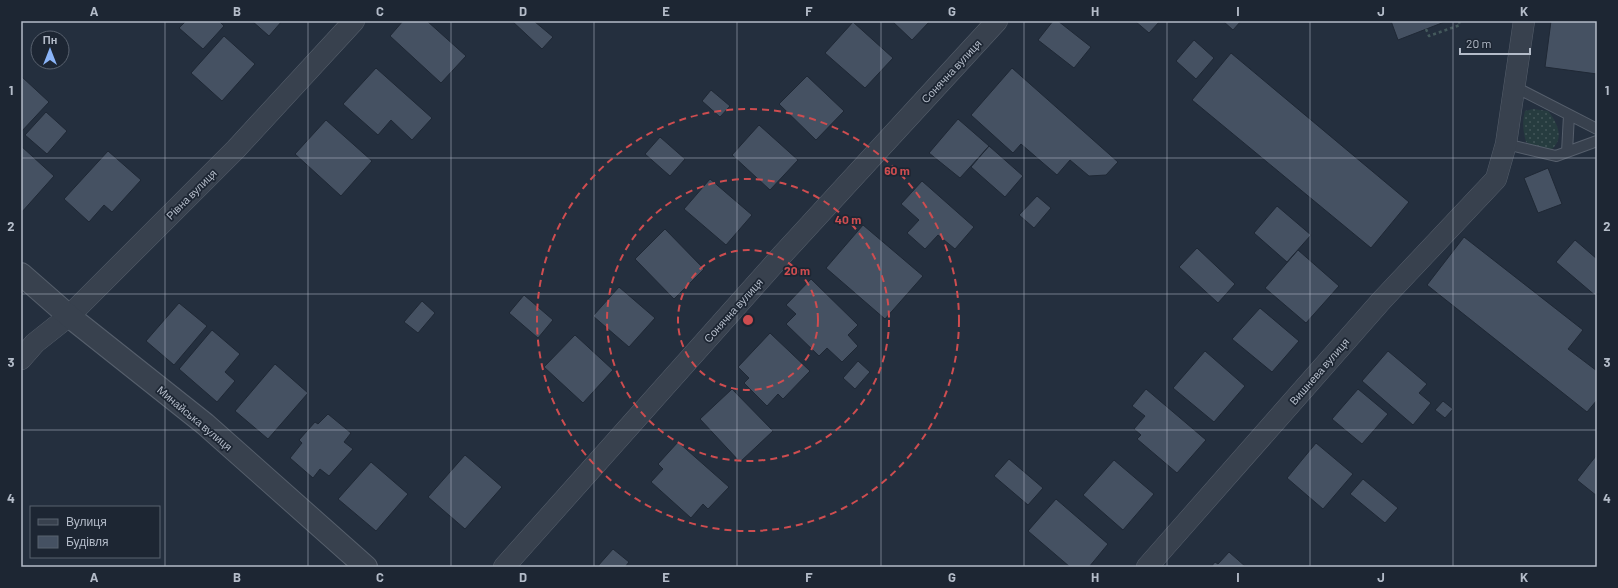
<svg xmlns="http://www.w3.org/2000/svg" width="1618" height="588" font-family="Barlow,sans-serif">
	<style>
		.grass { fill: url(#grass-dots) }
		.building { fill: #455162; stroke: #1f2835 }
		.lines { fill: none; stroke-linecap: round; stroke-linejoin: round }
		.service-casing { stroke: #565f6c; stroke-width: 12 }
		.minor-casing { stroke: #565f6c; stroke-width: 22 }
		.tertiary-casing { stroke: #565f6c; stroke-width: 24 }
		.path { stroke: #44595c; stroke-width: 2.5; stroke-dasharray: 3 3; stroke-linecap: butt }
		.service { stroke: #38414e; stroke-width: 10 }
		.minor { stroke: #38414e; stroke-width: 21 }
		.tertiary { stroke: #38414e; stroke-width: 22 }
		.grid { fill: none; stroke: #b4bcc9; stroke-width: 1; stroke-opacity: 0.55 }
		.ring { fill: none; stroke: #ce4d50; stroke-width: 2; stroke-dasharray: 7 5 }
		.labels { text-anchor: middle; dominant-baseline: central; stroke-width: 3.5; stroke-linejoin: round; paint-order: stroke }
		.street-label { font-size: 11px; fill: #b4bcc9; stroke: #1d2633 }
		.centre { fill: #ce4d50; stroke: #1d2633; stroke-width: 2 }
		.ring-label { font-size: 12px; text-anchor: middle; font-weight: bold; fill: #ce4d50; stroke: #1d2633; stroke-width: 3.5; stroke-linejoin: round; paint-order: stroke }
		.neatline { fill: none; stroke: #b4bcc9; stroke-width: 1.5 }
		.grid-label { font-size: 13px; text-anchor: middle; font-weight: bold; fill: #b4bcc9 }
	</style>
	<defs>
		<pattern id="grass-dots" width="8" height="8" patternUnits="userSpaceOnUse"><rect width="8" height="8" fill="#263c3f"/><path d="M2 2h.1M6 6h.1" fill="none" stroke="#435659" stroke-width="1.8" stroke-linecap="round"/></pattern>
	</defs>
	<rect width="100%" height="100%" fill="#242f3e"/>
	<path class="grass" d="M 1533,109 L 1548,111 C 1554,118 1561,130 1558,140 C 1557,144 1553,148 1551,151 L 1536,147 L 1526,142 C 1523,131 1522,122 1525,111 Z"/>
	<path class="building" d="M 186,21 L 219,21 L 224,26 L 203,49 L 179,28 Z
		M 252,21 L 282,21 L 269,36 Z
		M 403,21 L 427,21 L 466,56 L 441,83 L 390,36 Z
		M 512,21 L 534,21 L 553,37 L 542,49 Z
		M 892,21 L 930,21 L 912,40 Z
		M 1053,21 L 1058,21 L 1091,47 L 1074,68 L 1038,40 Z
		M 1135,21 L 1160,21 L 1149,33 Z
		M 1223,21 L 1241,21 L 1233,30 Z
		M 1391,21 L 1447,21 L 1398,40 Z
		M 1551,21 L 1597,21 L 1597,74 L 1545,67 Z
		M 853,22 L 893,58 L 865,88 L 825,53 Z
		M 224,36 L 255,64 L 222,101 L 191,73 Z
		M 1194,40 L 1214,58 L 1196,79 L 1176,61 Z
		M 1231,53 L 1409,202 L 1371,248 L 1192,100 Z
		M 376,68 L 432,118 L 412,140 L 391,120 L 378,135 L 343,104 Z
		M 1012,68 L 1118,162 L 1106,175 L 1089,176 L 1070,160 L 1057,175 L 1021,144 L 1013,153 L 971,115 Z
		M 807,76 L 844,111 L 816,140 L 779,104 Z
		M 22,77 L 49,102 L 21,132 L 21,78 Z
		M 711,90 L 730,106 L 720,117 L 702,101 Z
		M 46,112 L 67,131 L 47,154 L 25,135 Z
		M 958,119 L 989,146 L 960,178 L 929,153 Z
		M 326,120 L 372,161 L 341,196 L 295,154 Z
		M 759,125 L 798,160 L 770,190 L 732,155 Z
		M 660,137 L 685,159 L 670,176 L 645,154 Z
		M 21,146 L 54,176 L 21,213 Z
		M 989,146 L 1023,176 L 1005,197 L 971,167 Z
		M 108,151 L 141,180 L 112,212 L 104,205 L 89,222 L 64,199 Z
		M 1548,168 L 1562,204 L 1538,213 L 1524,178 Z
		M 710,179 L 752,215 L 726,245 L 684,209 Z
		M 922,181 L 974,227 L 955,249 L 938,235 L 925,249 L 907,233 L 919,220 L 901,204 Z
		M 1037,196 L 1051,208 L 1034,228 L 1019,215 Z
		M 1277,206 L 1311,235 L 1287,262 L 1254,233 Z
		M 863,225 L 923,276 L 885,319 L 826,268 Z
		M 665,229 L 704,269 L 674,299 L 635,259 Z
		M 1464,237 L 1583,330 L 1568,349 L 1597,371 L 1597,400 L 1587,412 L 1427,285 Z
		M 1575,240 L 1597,259 L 1597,297 L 1556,262 Z
		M 1197,248 L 1235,284 L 1218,303 L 1179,267 Z
		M 1298,250 L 1339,286 L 1306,323 L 1265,288 Z
		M 811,279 L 858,325 L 848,335 L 858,346 L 842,362 L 827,348 L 819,356 L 786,324 L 796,314 L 786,305 Z
		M 619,287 L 655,318 L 629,347 L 593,316 Z
		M 524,295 L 553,320 L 538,338 L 509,313 Z
		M 422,301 L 435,313 L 418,333 L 404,322 Z
		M 179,303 L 207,326 L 174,365 L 146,341 Z
		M 1260,308 L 1299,341 L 1272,372 L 1232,339 Z
		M 212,330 L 240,354 L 225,372 L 235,381 L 217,402 L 179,369 Z
		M 770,333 L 810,371 L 783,399 L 778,394 L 767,406 L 744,383 L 749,378 L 738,367 Z
		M 575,335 L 613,370 L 583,403 L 544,367 Z
		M 1205,351 L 1245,386 L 1214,422 L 1173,388 Z
		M 1388,351 L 1427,384 L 1419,393 L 1431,403 L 1413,425 L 1362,381 Z
		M 858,361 L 870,372 L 855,389 L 843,378 Z
		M 275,364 L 308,393 L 268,439 L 235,411 Z
		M 732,389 L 773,431 L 740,462 L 700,419 Z
		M 1146,389 L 1206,440 L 1177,473 L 1137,439 L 1141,435 L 1134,429 L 1145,416 L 1132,406 Z
		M 1358,389 L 1388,414 L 1362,444 L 1332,419 Z
		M 1443,401 L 1453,409 L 1445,418 L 1435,410 Z
		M 328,414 L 351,433 L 344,442 L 353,449 L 329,476 L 320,469 L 313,478 L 290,458 L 302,443 L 299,440 L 315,422 L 318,424 Z
		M 678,442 L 729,487 L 708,509 L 703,504 L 691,518 L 651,482 L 663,469 L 658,464 Z
		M 1316,443 L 1353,474 L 1323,509 L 1287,478 Z
		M 465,455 L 502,487 L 465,529 L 428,497 Z
		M 1596,456 L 1597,457 L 1597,496 L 1577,480 Z
		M 1009,459 L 1043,488 L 1028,505 L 994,476 Z
		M 1114,460 L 1154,494 L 1123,530 L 1083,495 Z
		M 371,462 L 408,494 L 376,531 L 338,499 Z
		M 1363,479 L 1398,508 L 1385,523 L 1350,494 Z
		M 1056,499 L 1108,544 L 1089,567 L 1070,567 L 1028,531 Z
		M 613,549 L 629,562 L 625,567 L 597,567 Z
		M 1229,552 L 1246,567 L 1211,567 L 1215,562 L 1218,564 Z"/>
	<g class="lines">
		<g class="service-casing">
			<path id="service" d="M 1515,87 L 1597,129
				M 1506,144 L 1556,156 L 1597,141
				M 1567,152 L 1569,115"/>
		</g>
		<g class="minor-casing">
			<path id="minor" d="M 21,359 L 35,343 L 69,316 L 236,149 L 354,21
				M 504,567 L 782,255 L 997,21
				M 1147,567 L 1382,300 L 1496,179 L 1506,144 L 1524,21"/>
		</g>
		<g class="tertiary-casing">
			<path id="tertiary" d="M 21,274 L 69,316 L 205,424 L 366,567"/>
		</g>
		<path class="path" d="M 1426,29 L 1429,36 L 1460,25 L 1459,21"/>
		<use href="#service" class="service"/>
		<use href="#minor" class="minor"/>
		<use href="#tertiary" class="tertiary"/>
	</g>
	<path class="grid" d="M 165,21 L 165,567M 308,21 L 308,567M 451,21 L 451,567M 594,21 L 594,567M 737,21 L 737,567M 881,21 L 881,567M 1024,21 L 1024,567M 1167,21 L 1167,567M 1310,21 L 1310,567M 1453,21 L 1453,567M 21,158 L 1597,158M 21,294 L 1597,294M 21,430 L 1597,430"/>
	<g class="ring">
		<circle cx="748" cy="320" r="70"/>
		<circle cx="748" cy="320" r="141"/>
		<circle cx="748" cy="320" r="211"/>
	</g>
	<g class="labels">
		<g class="street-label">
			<text transform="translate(951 71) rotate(-47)">Сонячна вулиця</text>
			<text transform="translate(191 194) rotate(-45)">Рівна вулиця</text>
			<text transform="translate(733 310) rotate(-48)">Сонячна вулиця</text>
			<text transform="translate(1319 371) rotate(-49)">Вишнева вулиця</text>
			<text transform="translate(195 418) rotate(40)">Минайська вулиця</text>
		</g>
	</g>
	<circle cx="748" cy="320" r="6" class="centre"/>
	<g class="ring-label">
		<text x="897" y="175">60 m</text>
		<text x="848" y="224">40 m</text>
		<text x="797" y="275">20 m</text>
	</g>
	<rect width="1618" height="588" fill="none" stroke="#1d2633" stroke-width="44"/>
	<rect x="30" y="506" width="130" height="52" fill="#1d2633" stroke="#59626f"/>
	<rect x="38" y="519" width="20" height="6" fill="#38414e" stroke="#59626f"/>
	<text x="66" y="526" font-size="12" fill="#b4bcc9">Вулиця</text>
	<rect x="38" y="536" width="20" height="12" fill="#455162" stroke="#59626f"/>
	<text x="66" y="546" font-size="12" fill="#b4bcc9">Будівля</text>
	<g transform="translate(50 50)"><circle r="19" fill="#1d2633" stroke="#59626f"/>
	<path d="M0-3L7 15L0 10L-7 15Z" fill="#8ab4f8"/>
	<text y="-6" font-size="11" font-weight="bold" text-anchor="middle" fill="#b4bcc9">Пн</text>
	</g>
	<path d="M1460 48v6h70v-6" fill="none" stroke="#b4bcc9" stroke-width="2"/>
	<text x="1466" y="48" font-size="12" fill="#b4bcc9" stroke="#1d2633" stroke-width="3" paint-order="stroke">20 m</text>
	<rect x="22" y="22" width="1574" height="544" class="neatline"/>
	<g class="grid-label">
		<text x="94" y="16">A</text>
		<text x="237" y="16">B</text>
		<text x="380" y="16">C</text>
		<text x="523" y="16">D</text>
		<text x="666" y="16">E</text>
		<text x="809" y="16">F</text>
		<text x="952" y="16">G</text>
		<text x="1095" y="16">H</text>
		<text x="1238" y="16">I</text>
		<text x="1381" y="16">J</text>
		<text x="1524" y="16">K</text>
		<text x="11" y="95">1</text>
		<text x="1607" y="95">1</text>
		<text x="11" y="231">2</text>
		<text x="1607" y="231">2</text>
		<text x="11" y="367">3</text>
		<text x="1607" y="367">3</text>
		<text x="11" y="503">4</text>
		<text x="1607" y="503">4</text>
		<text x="94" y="582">A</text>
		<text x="237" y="582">B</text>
		<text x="380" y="582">C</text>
		<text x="523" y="582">D</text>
		<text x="666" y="582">E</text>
		<text x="809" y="582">F</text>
		<text x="952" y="582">G</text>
		<text x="1095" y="582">H</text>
		<text x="1238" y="582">I</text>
		<text x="1381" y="582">J</text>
		<text x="1524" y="582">K</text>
	</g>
</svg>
